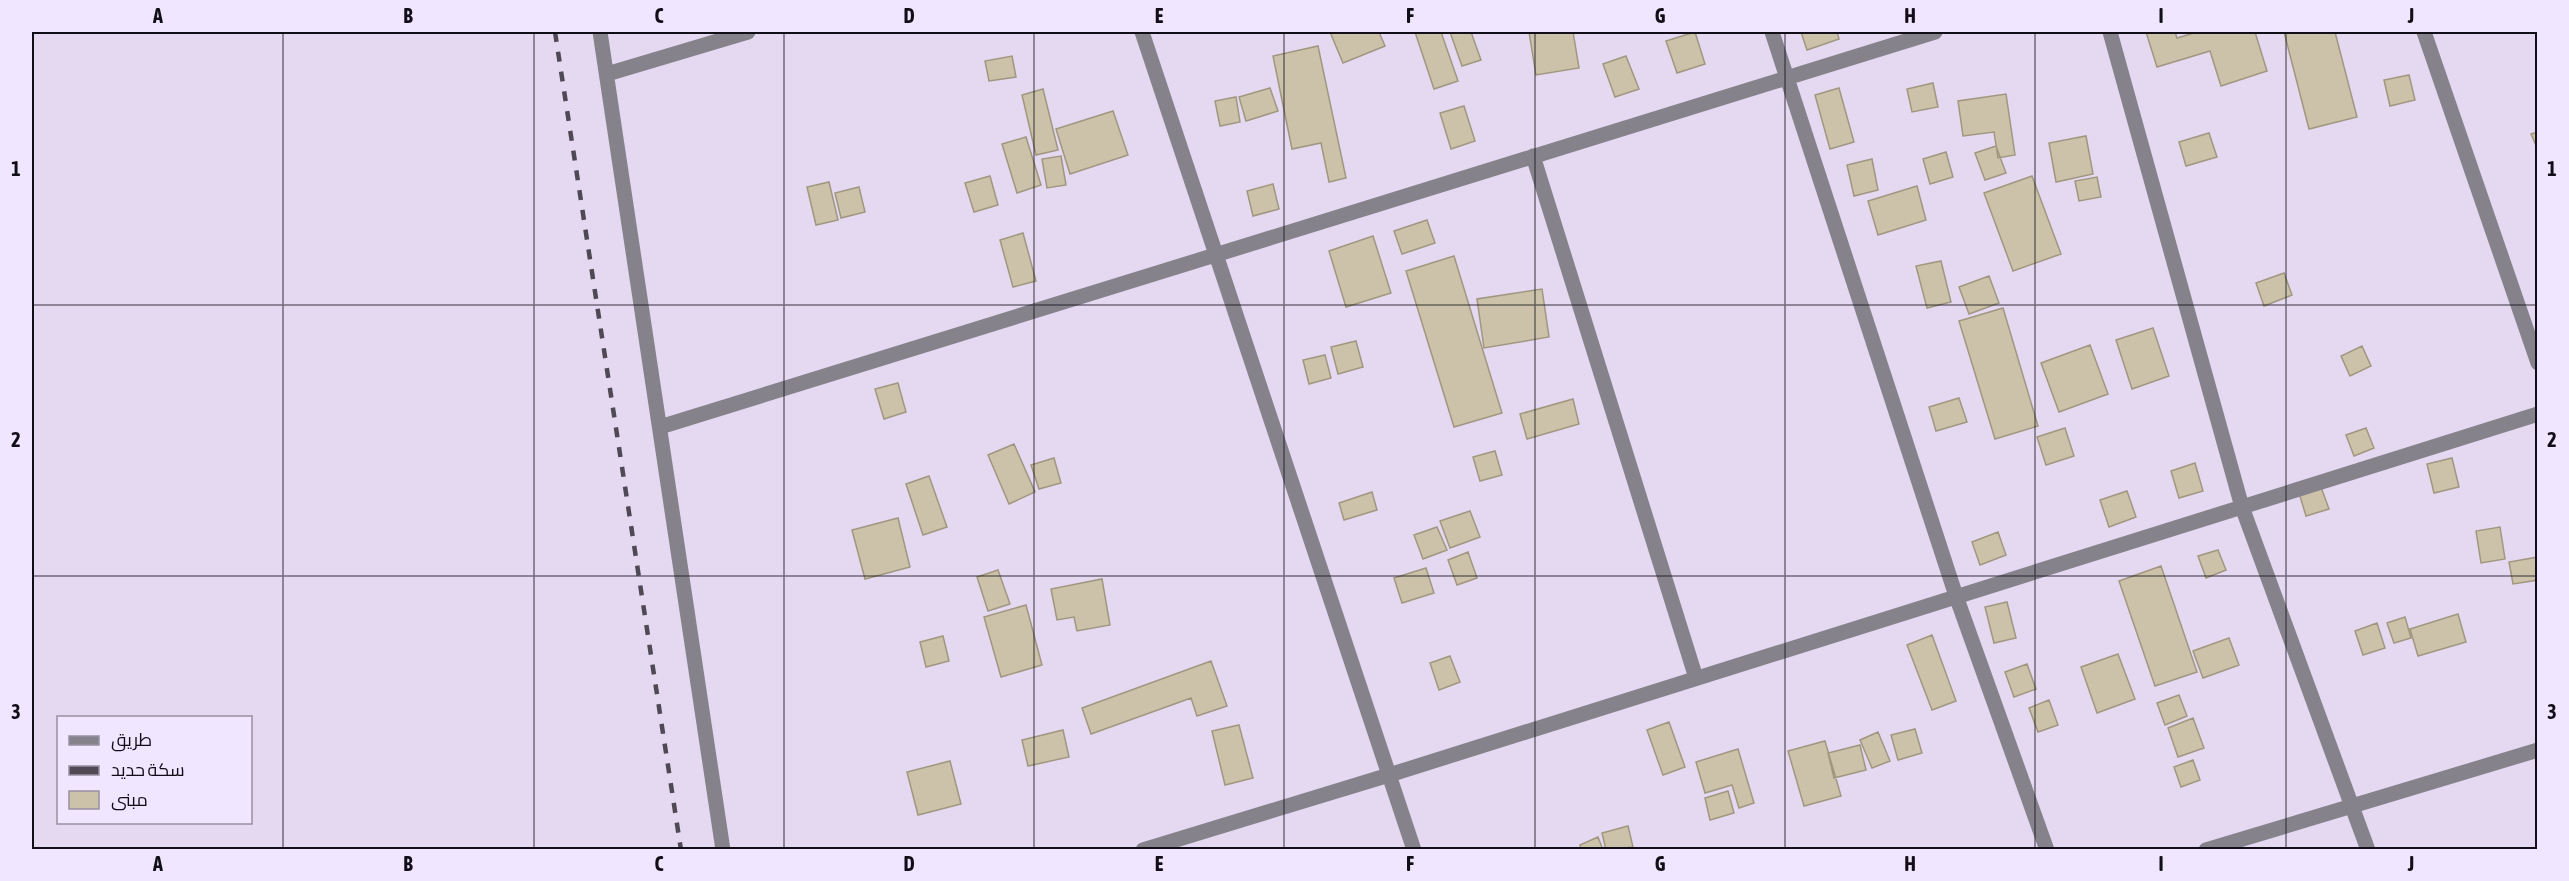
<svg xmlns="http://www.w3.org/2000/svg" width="2569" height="881" font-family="'Asap Condensed',Cairo,sans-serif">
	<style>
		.building { fill: #ccc2a9; stroke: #a19780; stroke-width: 1.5 }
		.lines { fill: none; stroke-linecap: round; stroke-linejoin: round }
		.minor { stroke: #86828c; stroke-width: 15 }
		.rail { stroke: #4f4956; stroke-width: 4.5; stroke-dasharray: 10 10; stroke-linecap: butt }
		.grid { fill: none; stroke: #120e17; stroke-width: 1.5; stroke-opacity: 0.55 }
		.neatline { fill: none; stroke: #120e17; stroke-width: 2 }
		.grid-label { font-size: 20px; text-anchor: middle; font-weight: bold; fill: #120e17 }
	</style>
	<rect width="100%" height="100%" fill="#e4d9f1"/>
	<path class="building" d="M 1330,32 L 1379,32 L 1385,46 L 1343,63 Z
		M 1415,32 L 1441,32 L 1458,81 L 1434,89 Z
		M 1450,32 L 1471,32 L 1481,60 L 1462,66 Z
		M 1529,32 L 1573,32 L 1579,68 L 1536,75 Z
		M 1695,32 L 1705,64 L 1677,73 L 1666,41 Z
		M 1801,32 L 1837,32 L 1839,39 L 1807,50 Z
		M 2146,32 L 2175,32 L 2177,38 L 2197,32 L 2255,32 L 2267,71 L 2221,86 L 2210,51 L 2157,67 Z
		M 2284,32 L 2335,32 L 2357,117 L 2309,129 Z
		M 1318,46 L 1346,178 L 1329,182 L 1321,143 L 1292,149 L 1273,56 Z
		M 1012,56 L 1016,77 L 989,81 L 985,61 Z
		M 1626,56 L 1639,89 L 1615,97 L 1603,64 Z
		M 2409,75 L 2415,100 L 2390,106 L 2384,80 Z
		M 1933,83 L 1938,107 L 1912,112 L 1907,89 Z
		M 1270,88 L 1278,111 L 1246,121 L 1239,97 Z
		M 1839,88 L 1854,142 L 1830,149 L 1815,95 Z
		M 1043,89 L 1058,150 L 1036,155 L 1022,95 Z
		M 2006,94 L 2015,155 L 1998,158 L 1994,132 L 1963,136 L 1958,101 Z
		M 1236,97 L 1240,122 L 1220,126 L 1215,101 Z
		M 1464,106 L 1475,141 L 1451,149 L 1440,113 Z
		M 1113,111 L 1128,155 L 1070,174 L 1056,129 Z
		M 2538,132 L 2538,150 L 2531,134 Z
		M 2209,133 L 2217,157 L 2186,166 L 2179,142 Z
		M 2086,136 L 2093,174 L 2056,182 L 2049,143 Z
		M 1026,137 L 1041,185 L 1017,193 L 1002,144 Z
		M 1996,146 L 2006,173 L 1985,180 L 1975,153 Z
		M 1946,152 L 1953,177 L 1930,184 L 1923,159 Z
		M 1061,156 L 1066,185 L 1047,188 L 1042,159 Z
		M 1872,159 L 1878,190 L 1854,196 L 1847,165 Z
		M 990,176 L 998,205 L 974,212 L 965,183 Z
		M 2032,176 L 2061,254 L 2013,271 L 1984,193 Z
		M 2097,177 L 2101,197 L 2079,201 L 2075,181 Z
		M 829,182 L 838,220 L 816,225 L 807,187 Z
		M 1273,184 L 1279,209 L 1253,216 L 1247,191 Z
		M 1917,186 L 1926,220 L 1878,235 L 1868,201 Z
		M 859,187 L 865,212 L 841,218 L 835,193 Z
		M 1427,220 L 1435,243 L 1402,254 L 1394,231 Z
		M 1023,233 L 1036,281 L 1013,287 L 1000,240 Z
		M 1373,236 L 1391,293 L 1346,307 L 1329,251 Z
		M 1454,256 L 1502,413 L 1454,427 L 1406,271 Z
		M 1941,261 L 1951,302 L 1927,308 L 1916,266 Z
		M 2284,273 L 2292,295 L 2264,306 L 2256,283 Z
		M 1989,276 L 1999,303 L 1969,314 L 1959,287 Z
		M 1542,289 L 1549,337 L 1484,348 L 1477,299 Z
		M 2003,308 L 2038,426 L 1995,439 L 1959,321 Z
		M 2153,328 L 2169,376 L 2132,389 L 2116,340 Z
		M 1356,341 L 1363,367 L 1338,374 L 1331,347 Z
		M 2090,345 L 2108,394 L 2059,412 L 2041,363 Z
		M 2362,346 L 2371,366 L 2350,376 L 2341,356 Z
		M 1325,355 L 1331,378 L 1309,384 L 1303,360 Z
		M 898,383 L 906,412 L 884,419 L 875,389 Z
		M 1959,398 L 1967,422 L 1936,431 L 1929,407 Z
		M 1573,399 L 1579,424 L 1527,439 L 1520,414 Z
		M 2065,428 L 2074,456 L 2046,465 L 2037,437 Z
		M 2366,428 L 2374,448 L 2354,456 L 2346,435 Z
		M 1014,444 L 1035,492 L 1009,504 L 988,455 Z
		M 1495,451 L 1502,475 L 1480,481 L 1473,457 Z
		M 1054,458 L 1061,483 L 1039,489 L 1031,465 Z
		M 2452,458 L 2459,487 L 2434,493 L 2427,464 Z
		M 2195,463 L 2203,491 L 2179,498 L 2171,471 Z
		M 929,476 L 947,527 L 923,535 L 906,484 Z
		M 2321,487 L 2329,509 L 2306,516 L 2299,493 Z
		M 2127,491 L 2136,517 L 2109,527 L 2100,500 Z
		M 1372,492 L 1377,510 L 1344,520 L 1339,503 Z
		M 1470,511 L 1480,537 L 1450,548 L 1440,521 Z
		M 898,518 L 910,567 L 865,579 L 852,530 Z
		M 1437,527 L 1447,550 L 1423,559 L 1414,535 Z
		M 2500,527 L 2505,559 L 2481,563 L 2476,531 Z
		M 1998,532 L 2006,555 L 1980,565 L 1972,542 Z
		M 2218,550 L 2226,570 L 2206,578 L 2198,556 Z
		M 1468,552 L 1477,578 L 1457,585 L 1448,560 Z
		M 2538,557 L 2538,580 L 2513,584 L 2509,562 Z
		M 2161,566 L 2197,672 L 2155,686 L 2119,581 Z
		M 1426,568 L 1434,593 L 1402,603 L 1394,578 Z
		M 998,570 L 1010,604 L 988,611 L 977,577 Z
		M 1102,579 L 1110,625 L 1077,631 L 1074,617 L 1057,620 L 1051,589 Z
		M 2007,602 L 2016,638 L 1994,643 L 1985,607 Z
		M 1026,605 L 1042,665 L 1001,677 L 984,617 Z
		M 2458,614 L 2466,642 L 2418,656 L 2410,629 Z
		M 2405,617 L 2411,638 L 2394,643 L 2387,623 Z
		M 2377,623 L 2385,648 L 2363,655 L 2355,631 Z
		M 1932,635 L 1956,701 L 1932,710 L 1907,645 Z
		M 943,636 L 949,661 L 926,667 L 920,642 Z
		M 2229,638 L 2239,665 L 2203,678 L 2193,651 Z
		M 2118,654 L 2135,699 L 2097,713 L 2081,667 Z
		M 1450,656 L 1460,682 L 1439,690 L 1430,663 Z
		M 1211,661 L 1227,706 L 1197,716 L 1191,698 L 1091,734 L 1082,708 Z
		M 2027,664 L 2036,689 L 2014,697 L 2005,672 Z
		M 2179,695 L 2187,716 L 2165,725 L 2157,703 Z
		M 2049,700 L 2058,725 L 2038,732 L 2029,708 Z
		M 2193,718 L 2204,748 L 2178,757 L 2168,728 Z
		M 1669,722 L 1685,767 L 1663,775 L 1647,730 Z
		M 1239,725 L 1253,778 L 1225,785 L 1212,731 Z
		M 1915,729 L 1922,753 L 1898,760 L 1891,735 Z
		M 1063,730 L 1069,757 L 1028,766 L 1022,740 Z
		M 1878,732 L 1890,761 L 1872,768 L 1860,740 Z
		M 1825,741 L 1841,796 L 1804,806 L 1788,751 Z
		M 1860,745 L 1866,770 L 1834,778 L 1828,753 Z
		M 1738,749 L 1754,803 L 1739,808 L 1732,785 L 1705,793 L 1696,762 Z
		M 2193,760 L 2200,780 L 2181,787 L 2174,767 Z
		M 950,761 L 961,804 L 918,815 L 907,772 Z
		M 1728,791 L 1734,813 L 1710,820 L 1705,798 Z
		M 1628,826 L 1633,847 L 1606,850 L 1602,833 Z
		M 1598,837 L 1603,850 L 1581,850 L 1580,845 Z"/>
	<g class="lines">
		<path class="minor" d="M 600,32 L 723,850
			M 1142,32 L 1414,850
			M 1772,32 L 1956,596 L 2047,850
			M 2110,32 L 2242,507 L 2368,850
			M 2424,32 L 2538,363
			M 607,74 L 748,32
			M 1533,156 L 1696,678
			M 660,427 L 1935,32
			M 1143,850 L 1389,775 L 2538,414
			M 2206,850 L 2538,750"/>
		<path class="rail" d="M 555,32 L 681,850"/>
	</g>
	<path class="grid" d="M 283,32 L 283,850M 534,32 L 534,850M 784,32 L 784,850M 1034,32 L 1034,850M 1284,32 L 1284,850M 1535,32 L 1535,850M 1785,32 L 1785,850M 2035,32 L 2035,850M 2286,32 L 2286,850M 32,305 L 2538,305M 32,576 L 2538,576"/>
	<rect width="2569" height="881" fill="none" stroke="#f1e6ff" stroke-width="66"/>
	<rect x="57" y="716" width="195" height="108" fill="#f1e6ff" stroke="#9890a2" stroke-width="1.5"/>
	<rect x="69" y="736" width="30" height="9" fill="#86828c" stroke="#9890a2" stroke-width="1.5"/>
	<text x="111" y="746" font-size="18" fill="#120e17">طريق</text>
	<rect x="69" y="766" width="30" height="9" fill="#4f4956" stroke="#9890a2" stroke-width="1.5"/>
	<text x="111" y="776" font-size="18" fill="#120e17">سكة حديد</text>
	<rect x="69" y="791" width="30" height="18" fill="#ccc2a9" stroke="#9890a2" stroke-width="1.5"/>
	<text x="111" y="806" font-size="18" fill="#120e17">مبنى</text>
	<rect x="33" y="33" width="2503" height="815" class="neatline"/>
	<g class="grid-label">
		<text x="158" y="23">A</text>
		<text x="408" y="23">B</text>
		<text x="659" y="23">C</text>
		<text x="909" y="23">D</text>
		<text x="1159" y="23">E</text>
		<text x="1410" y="23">F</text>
		<text x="1660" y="23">G</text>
		<text x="1910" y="23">H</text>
		<text x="2161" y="23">I</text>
		<text x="2411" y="23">J</text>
		<text x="16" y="176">1</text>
		<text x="2552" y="176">1</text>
		<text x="16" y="447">2</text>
		<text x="2552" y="447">2</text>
		<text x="16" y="719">3</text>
		<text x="2552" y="719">3</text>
		<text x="158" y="871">A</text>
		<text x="408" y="871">B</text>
		<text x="659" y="871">C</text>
		<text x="909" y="871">D</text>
		<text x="1159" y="871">E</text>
		<text x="1410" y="871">F</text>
		<text x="1660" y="871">G</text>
		<text x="1910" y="871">H</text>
		<text x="2161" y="871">I</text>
		<text x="2411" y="871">J</text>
	</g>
</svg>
